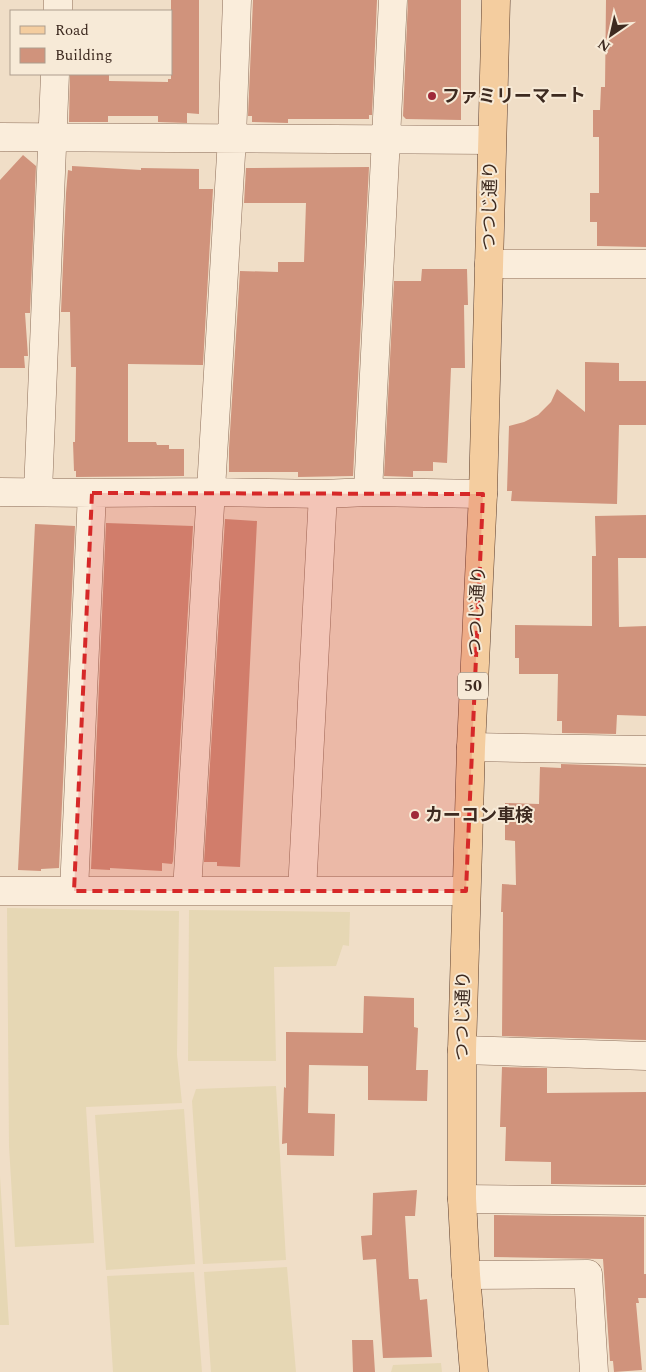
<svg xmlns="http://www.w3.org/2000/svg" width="646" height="1372" font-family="Spectral,'Noto Sans JP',serif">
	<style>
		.farmland { fill: #e6d7b4 }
		.building { fill: #d0937c }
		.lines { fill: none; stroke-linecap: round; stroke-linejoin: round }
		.minor-casing { stroke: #8d6f5b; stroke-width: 29 }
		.primary-casing { stroke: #5b3e2f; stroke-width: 29 }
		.minor { stroke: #faeddb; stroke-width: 28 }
		.primary { stroke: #f4cd9f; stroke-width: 28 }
		.marked { fill: #d62828; fill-opacity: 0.2; stroke: #d62828; stroke-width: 4; stroke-dasharray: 10 6; stroke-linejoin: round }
		.poi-dot { fill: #9f293a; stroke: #f7ead7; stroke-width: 2 }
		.labels { text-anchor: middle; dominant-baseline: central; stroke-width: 4; stroke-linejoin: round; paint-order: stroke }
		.shield { fill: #f7ead7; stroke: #756457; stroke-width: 1 }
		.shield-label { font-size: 16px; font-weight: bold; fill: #3d2a20 }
		.poi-label { font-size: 18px; font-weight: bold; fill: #3d2a20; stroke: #f7ead7; text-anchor: start }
		.street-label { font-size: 18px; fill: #3d2a20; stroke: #f7ead7 }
	</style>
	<rect width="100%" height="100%" fill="#f0dec7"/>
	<path class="farmland" d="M 7,908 L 179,911 L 177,1055 L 182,1103 L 86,1107 L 94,1243 L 15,1247 L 9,1146 Z
		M 189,910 L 350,912 L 349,946 L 343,945 L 336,966 L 274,967 L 276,1061 L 188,1061 Z
		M 276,1086 L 286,1260 L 203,1264 L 192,1101 L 196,1089 Z
		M 184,1109 L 195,1264 L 106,1270 L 95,1115 Z
		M 0,1176 L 9,1325 L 0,1325 Z
		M 287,1267 L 296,1372 L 211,1372 L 204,1272 Z
		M 194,1272 L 202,1372 L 113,1372 L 107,1276 Z
		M 441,1363 L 442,1372 L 391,1372 L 393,1365 Z"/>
	<path class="building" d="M 171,0 L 199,0 L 199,114 L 187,113 L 187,123 L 158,122 L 158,116 L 108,116 L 108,122 L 69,122 L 70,74 L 109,74 L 109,81 L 168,82 L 168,79 L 171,79 Z
		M 253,0 L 377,0 L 372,115 L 369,115 L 369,119 L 288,119 L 288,123 L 252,122 L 252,116 L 248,116 Z
		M 408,0 L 461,0 L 461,120 L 406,119 L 403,116 Z
		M 606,0 L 646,0 L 646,247 L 597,246 L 597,222 L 590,222 L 590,193 L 599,193 L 599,137 L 593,137 L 593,110 L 600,110 L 601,87 L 605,87 Z
		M 23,155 L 36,166 L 30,313 L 25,313 L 28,356 L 24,356 L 25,368 L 0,368 L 0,180 Z
		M 72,166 L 141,170 L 141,168 L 199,169 L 199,189 L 213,189 L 203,365 L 128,364 L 128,442 L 156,442 L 157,445 L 169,445 L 169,449 L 184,449 L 184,476 L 76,477 L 76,471 L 74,471 L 73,442 L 75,442 L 76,367 L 71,367 L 70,312 L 61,312 L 66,193 L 68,170 L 72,171 Z
		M 369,167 L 353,476 L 298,477 L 298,472 L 229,472 L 229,448 L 240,271 L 278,272 L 278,262 L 304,262 L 306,203 L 244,203 L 246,168 Z
		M 422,269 L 467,269 L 468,305 L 464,305 L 465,368 L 451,368 L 447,463 L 433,462 L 433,471 L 413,471 L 413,477 L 384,476 L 394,281 L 421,281 Z
		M 585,362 L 619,363 L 619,381 L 646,381 L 646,425 L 619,425 L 617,504 L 511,501 L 512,491 L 507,491 L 509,426 L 524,422 L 538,415 L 551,402 L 557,389 L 585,412 Z
		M 646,515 L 646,558 L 618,558 L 619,627 L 646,626 L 646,716 L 617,715 L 616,734 L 562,733 L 562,721 L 557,721 L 558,674 L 519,674 L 519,658 L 515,658 L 515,625 L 592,626 L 592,556 L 596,556 L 595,516 Z
		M 225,519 L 257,521 L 240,867 L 217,866 L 217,862 L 204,862 Z
		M 106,523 L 193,526 L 173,861 L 172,864 L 162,863 L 162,871 L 110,868 L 110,870 L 91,869 Z
		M 35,524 L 75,526 L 59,868 L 41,869 L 41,871 L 18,870 Z
		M 561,764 L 646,767 L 646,1040 L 502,1036 L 503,912 L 501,912 L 502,884 L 516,885 L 515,841 L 505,840 L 505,803 L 539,804 L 540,767 L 561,768 Z
		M 364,996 L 414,998 L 414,1027 L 418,1028 L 416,1070 L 428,1070 L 427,1101 L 368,1100 L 368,1066 L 309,1065 L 308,1113 L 335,1114 L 334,1156 L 287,1155 L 287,1143 L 282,1144 L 284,1087 L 286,1088 L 286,1032 L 363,1033 Z
		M 502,1067 L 547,1068 L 547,1093 L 646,1092 L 646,1184 L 645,1185 L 551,1184 L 551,1162 L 505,1161 L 506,1127 L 500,1127 Z
		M 417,1190 L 415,1216 L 405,1216 L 409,1279 L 418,1279 L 420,1300 L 427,1299 L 432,1357 L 383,1358 L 376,1259 L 363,1260 L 361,1236 L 372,1235 L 373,1193 Z
		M 494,1215 L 644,1217 L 644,1274 L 646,1274 L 646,1298 L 638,1298 L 639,1303 L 636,1303 L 642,1370 L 614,1372 L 613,1361 L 610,1361 L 603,1259 L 494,1257 Z
		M 352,1340 L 373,1340 L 375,1372 L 353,1372 Z"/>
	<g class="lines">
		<g class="minor-casing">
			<path id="minor" d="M 58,11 L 58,0
				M 0,137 L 491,140
				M 489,264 L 646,264
				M 0,492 L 92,493 L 211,492 L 323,494 L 368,492 L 483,494
				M 38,492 L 55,74
				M 368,492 L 393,0
				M 471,747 L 646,750
				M 0,891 L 466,891
				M 74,891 L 92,493
				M 187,891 L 232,138 L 237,0
				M 302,891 L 323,494
				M 462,1050 L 646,1056
				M 462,1199 L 646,1201
				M 466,1275 L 588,1274 L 594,1372"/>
		</g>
		<g class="primary-casing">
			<path id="primary" d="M 474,1372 L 466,1275 L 462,1199 L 462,1050 L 471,747 L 483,494 L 496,0"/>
		</g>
		<use href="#minor" class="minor"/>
		<use href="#primary" class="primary"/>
	</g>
	<path class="marked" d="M 92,493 L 483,494 L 466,891 L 74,891 Z"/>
	<g class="poi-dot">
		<circle cx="432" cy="96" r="5"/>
		<circle cx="415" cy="815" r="5"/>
	</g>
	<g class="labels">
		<rect class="shield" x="458" y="672.5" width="30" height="27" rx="4"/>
		<g class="shield-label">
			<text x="473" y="686">50</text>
		</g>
		<g class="poi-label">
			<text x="442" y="96">ファミリーマート</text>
			<text x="425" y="815">カーコン車検</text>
		</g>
		<g class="street-label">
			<text transform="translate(490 206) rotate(-89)">つつじ通り</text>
			<text transform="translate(477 611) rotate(-87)">つつじ通り</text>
			<text transform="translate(463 1016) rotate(-89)">つつじ通り</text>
		</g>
	</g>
	<rect x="10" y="10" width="162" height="65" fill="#f7ead7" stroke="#ad9d8e"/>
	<rect x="20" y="26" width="25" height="8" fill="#f4cd9f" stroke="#ad9d8e"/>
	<text x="55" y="35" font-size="15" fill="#3d2a20">Road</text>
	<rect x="20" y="48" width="25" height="15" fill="#d0937c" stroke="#ad9d8e"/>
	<text x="55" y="60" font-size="15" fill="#3d2a20">Building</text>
	<g transform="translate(611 35) rotate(214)" stroke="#f7ead7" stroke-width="4" paint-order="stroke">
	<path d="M0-4L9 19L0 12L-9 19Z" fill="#3d2a20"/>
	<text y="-8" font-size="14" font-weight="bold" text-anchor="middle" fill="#3d2a20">N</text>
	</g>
</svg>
